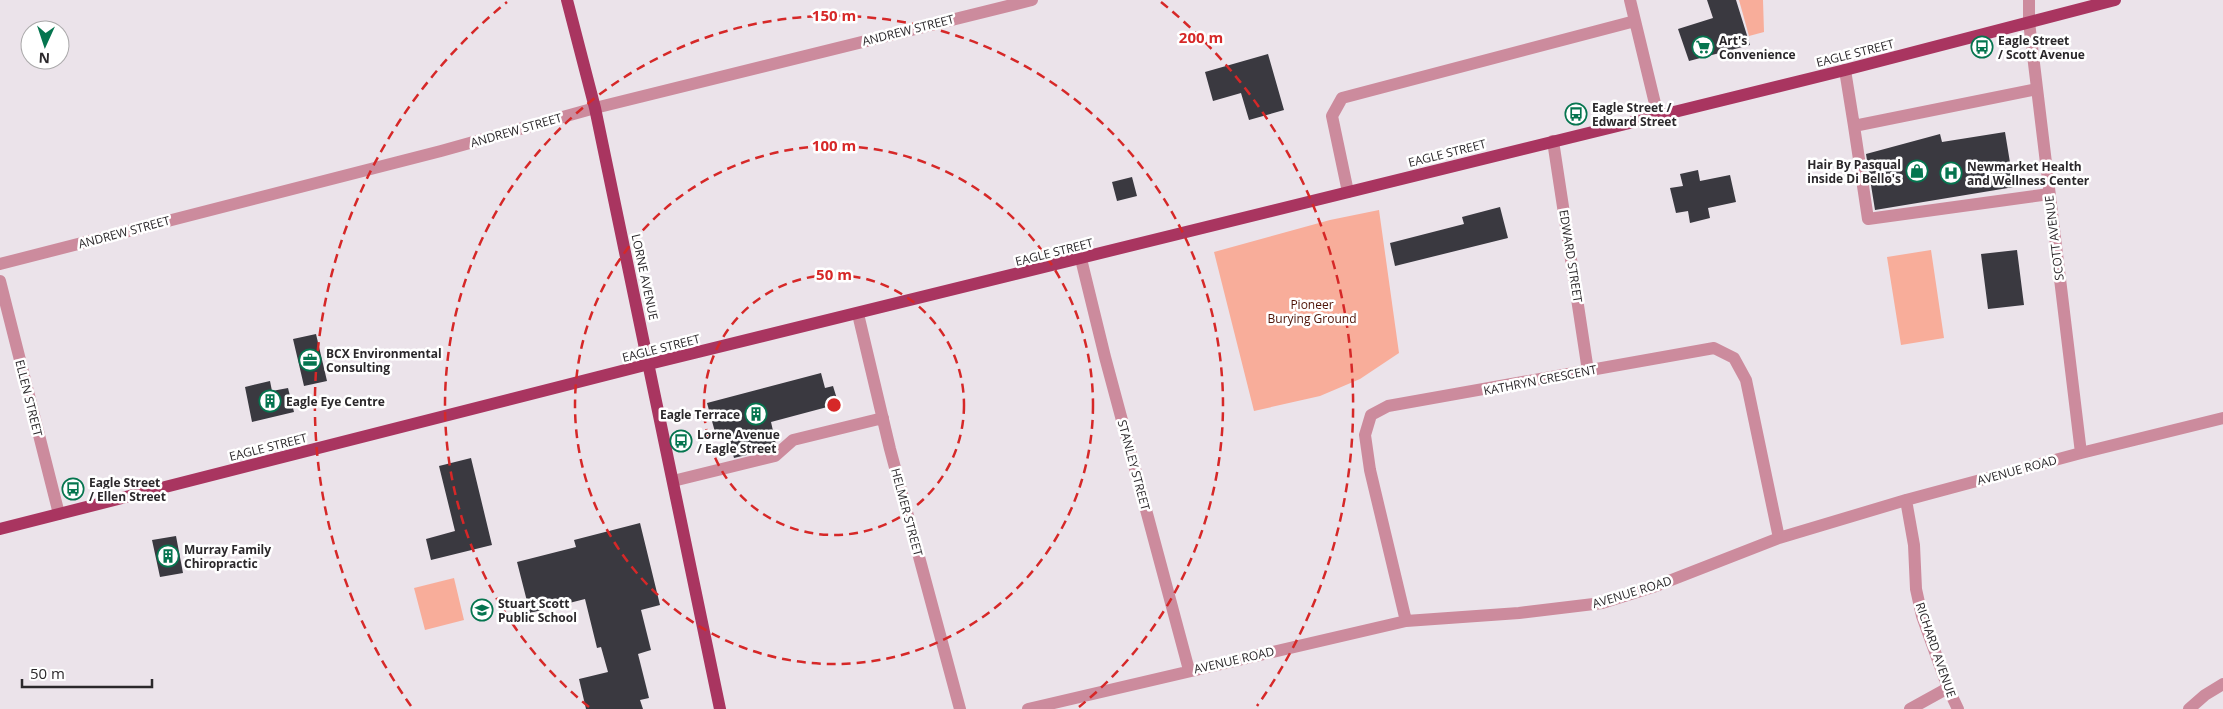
<svg xmlns="http://www.w3.org/2000/svg" width="2223" height="709" font-family="'Open Sans',sans-serif">
	<style>
		.green { fill: #f8ad9a }
		.building { fill: #3a3940 }
		.lines { fill: none; stroke-linecap: round; stroke-linejoin: round }
		.minor { stroke: #cc8b9d; stroke-width: 12 }
		.major { stroke: #a93560; stroke-width: 12 }
		.ring { fill: none; stroke: #d62828; stroke-width: 2.5; stroke-dasharray: 9 6 }
		.labels { text-anchor: middle; dominant-baseline: central; stroke-width: 5; stroke-linejoin: round; paint-order: stroke }
		.street-label { font-size: 12px; fill: #2b282b; stroke: #fff }
		.poi-label { font-size: 12px; font-weight: bold; fill: #2b282b; stroke: #fff; text-anchor: start }
		.park-label { font-size: 12px; fill: #4e1205; stroke: #fff }
		.centre { fill: #d62828; stroke: #fff; stroke-width: 2.5 }
		.ring-label { font-size: 15px; text-anchor: middle; font-weight: bold; fill: #d62828; stroke: #fff; stroke-width: 5; stroke-linejoin: round; paint-order: stroke }
	</style>
	<rect width="100%" height="100%" fill="#ebe3ea"/>
	<path class="green" d="M 1739,0 L 1763,0 L 1764,32 L 1749,36 Z
		M 1379,210 L 1399,353 L 1360,379 L 1320,396 L 1254,411 L 1214,252 L 1330,220 Z
		M 1931,250 L 1944,338 L 1901,345 L 1887,257 Z
		M 454,578 L 464,620 L 425,630 L 414,588 Z"/>
	<path class="building" d="M 1707,0 L 1736,0 L 1750,45 L 1689,61 L 1678,29 L 1713,18 Z
		M 1268,54 L 1284,110 L 1249,120 L 1241,93 L 1213,101 L 1205,72 Z
		M 2005,132 L 2014,187 L 1875,210 L 1866,154 L 1940,134 L 1942,142 Z
		M 1698,170 L 1700,181 L 1730,175 L 1736,202 L 1708,208 L 1710,218 L 1690,223 L 1688,211 L 1676,213 L 1670,188 L 1683,186 L 1680,174 Z
		M 1132,177 L 1137,196 L 1117,201 L 1112,182 Z
		M 1500,207 L 1508,238 L 1395,266 L 1390,243 L 1464,224 L 1462,217 Z
		M 2017,250 L 2024,305 L 1988,309 L 1981,254 Z
		M 316,334 L 327,381 L 304,386 L 293,339 Z
		M 821,373 L 825,388 L 833,386 L 837,399 L 830,401 L 831,406 L 771,422 L 776,444 L 771,449 L 734,458 L 726,429 L 715,432 L 707,403 Z
		M 270,381 L 272,391 L 288,388 L 294,412 L 252,422 L 245,387 Z
		M 471,458 L 492,545 L 431,560 L 426,539 L 455,531 L 439,466 Z
		M 640,523 L 660,605 L 641,610 L 651,650 L 638,654 L 649,698 L 640,700 L 643,709 L 586,709 L 579,679 L 608,672 L 601,647 L 597,648 L 585,599 L 530,613 L 517,562 L 576,547 L 574,540 Z
		M 176,536 L 183,573 L 160,577 L 152,540 Z"/>
	<g class="lines">
		<path class="minor" d="M 1630,0 L 1658,116
			M 2029,0 L 2029,22 L 2081,453
			M 1845,70 L 1854,126 L 2037,89
			M 1854,126 L 1868,219 L 2049,194
			M 1553,141 L 1588,371
			M 1348,192 L 1332,116 L 1342,98 L 1635,21
			M 1081,259 L 1105,357 L 1189,670
			M 0,264 L 441,151 L 595,108 L 1032,0
			M 0,281 L 59,514
			M 858,314 L 890,449 L 960,709
			M 673,481 L 775,456 L 793,440 L 883,418
			M 1906,500 L 1914,545 L 1916,589 L 1922,616 L 1948,688 L 1958,709
			M 1406,621 L 1370,470 L 1365,435 L 1371,415 L 1388,406 L 1714,348 L 1734,358 L 1746,380 L 1779,538
			M 1028,709 L 1406,621 L 1519,613 L 1602,603 L 1656,586 L 1779,538 L 1906,500 L 2081,453 L 2223,418
			M 1910,709 L 1948,688
			M 2189,709 L 2205,695 L 2223,684"/>
		<path class="major" d="M 567,0 L 595,108 L 720,709
			M 0,529 L 649,364 L 1845,70 L 2115,0"/>
	</g>
	<g class="ring">
		<circle cx="834" cy="405" r="130"/>
		<circle cx="834" cy="405" r="259"/>
		<path d="M589 707A389 389 0 1 1 1079 707"/>
		<path d="M411 706A519 519 0 0 1 507 2M1161 2A519 519 0 0 1 1257 706"/>
	</g>
	<defs>
		<g id="supermarket-ring" transform="scale(1.125)"><circle r="9.5" fill="#fff" stroke="#05754f" stroke-width="1.5"/><path d="M-6-5.5h2.5l.6 2H6L4.5 2H-2.5L-4.4-4H-6ZM-1.5 3.2a1.3 1.3 0 1 0 .1 0ZM3 3.2a1.3 1.3 0 1 0 .1 0Z" fill="#05754f"/></g>
		<g id="bus-ring" transform="scale(1.125)"><circle r="9.5" fill="#fff" stroke="#05754f" stroke-width="1.5"/><path d="M-5-6H5V4H4V6H2V4H-2V6H-4V4H-5ZM-3.5-4V0h7V-4ZM-3.5 1.2v1.5H-2V1.2ZM2 1.2v1.5H3.5V1.2Z" fill="#05754f"/></g>
		<g id="shop-ring" transform="scale(1.125)"><circle r="9.5" fill="#fff" stroke="#05754f" stroke-width="1.5"/><path d="M-5-2.5h2.3a2.7 3.5 0 0 1 5.4 0H5L5.5 6h-11ZM-1.5-2.5h3a1.5 2.3 0 0 0-3 0Z" fill="#05754f"/></g>
		<g id="hospital-ring" transform="scale(1.125)"><circle r="9.5" fill="#fff" stroke="#05754f" stroke-width="1.5"/><path d="M-5-5h3v3.5h4V-5h3V5h-3V1.5h-4V5h-3Z" fill="#05754f"/></g>
		<g id="office-ring" transform="scale(1.125)"><circle r="9.5" fill="#fff" stroke="#05754f" stroke-width="1.5"/><path d="M-6-3h4V-5.5h4V-3h4V5H-6ZM-1-4.5V-3h2v-1.5ZM-6 0V1H6V0Z" fill="#05754f"/></g>
		<g id="building-ring" transform="scale(1.125)"><circle r="9.5" fill="#fff" stroke="#05754f" stroke-width="1.5"/><path d="M-4-6H4V6H1V3H-1V6H-4ZM-2.5-4.3h1.7v1.8h-1.7ZM.8-4.3h1.7v1.8H.8ZM-2.5-1h1.7V.8h-1.7ZM.8-1h1.7V.8H.8Z" fill="#05754f"/></g>
		<g id="school-ring" transform="scale(1.125)"><circle r="9.5" fill="#fff" stroke="#05754f" stroke-width="1.5"/><path d="M0-5L7-2L0 1L-7-2ZM-4 1L0 2.5L4 1V4Q0 6-4 4Z" fill="#05754f"/></g>
	</defs>
	<g fill-rule="evenodd">
		<use href="#supermarket-ring" x="1703" y="47"/>
		<use href="#bus-ring" x="1982" y="47"/>
		<use href="#bus-ring" x="1576" y="114"/>
		<use href="#shop-ring" x="1917" y="171"/>
		<use href="#hospital-ring" x="1951" y="173"/>
		<use href="#office-ring" x="310" y="360"/>
		<use href="#building-ring" x="270" y="401"/>
		<use href="#building-ring" x="756" y="414"/>
		<use href="#bus-ring" x="681" y="441"/>
		<use href="#bus-ring" x="73" y="489"/>
		<use href="#building-ring" x="168" y="556"/>
		<use href="#school-ring" x="482" y="610"/>
	</g>
	<g class="labels">
		<g class="street-label">
			<text transform="translate(908 30) rotate(-14)">ANDREW STREET</text>
			<text transform="translate(1855 53) rotate(-14)">EAGLE STREET</text>
			<text transform="translate(516 130) rotate(-16)">ANDREW STREET</text>
			<text transform="translate(1447 153) rotate(-14)">EAGLE STREET</text>
			<text transform="translate(124 232) rotate(-15)">ANDREW STREET</text>
			<text transform="translate(2054 238) rotate(-97)">SCOTT AVENUE</text>
			<text transform="translate(1054 252) rotate(-14)">EAGLE STREET</text>
			<text transform="translate(1571 256) rotate(81)">EDWARD STREET</text>
			<text transform="translate(645 277) rotate(78)">LORNE AVENUE</text>
			<text transform="translate(661 348) rotate(-14)">EAGLE STREET</text>
			<text transform="translate(1540 380) rotate(-11)">KATHRYN CRESCENT</text>
			<text transform="translate(29 398) rotate(76)">ELLEN STREET</text>
			<text transform="translate(268 447) rotate(-14)">EAGLE STREET</text>
			<text transform="translate(1134 465) rotate(75)">STANLEY STREET</text>
			<text transform="translate(2017 470) rotate(-15)">AVENUE ROAD</text>
			<text transform="translate(907 512) rotate(75)">HELMER STREET</text>
			<text transform="translate(1632 592) rotate(-17)">AVENUE ROAD</text>
			<text transform="translate(1936 650) rotate(71)">RICHARD AVENUE</text>
			<text transform="translate(1234 660) rotate(-13)">AVENUE ROAD</text>
		</g>
		<g class="poi-label">
			<text x="1719" y="40">Art's<tspan x="1719" dy="14">Convenience</tspan></text>
			<text x="1998" y="40">Eagle Street<tspan x="1998" dy="14">/ Scott Avenue</tspan></text>
			<text x="1592" y="107">Eagle Street /<tspan x="1592" dy="14">Edward Street</tspan></text>
			<text x="1901" y="164" text-anchor="end">Hair By Pasqual<tspan x="1901" dy="14">inside Di Bello's</tspan></text>
			<text x="1967" y="166">Newmarket Health<tspan x="1967" dy="14">and Wellness Center</tspan></text>
			<text x="326" y="353">BCX Environmental<tspan x="326" dy="14">Consulting</tspan></text>
			<text x="286" y="401">Eagle Eye Centre</text>
			<text x="740" y="414" text-anchor="end">Eagle Terrace</text>
			<text x="697" y="434">Lorne Avenue<tspan x="697" dy="14">/ Eagle Street</tspan></text>
			<text x="89" y="482">Eagle Street<tspan x="89" dy="14">/ Ellen Street</tspan></text>
			<text x="184" y="549">Murray Family<tspan x="184" dy="14">Chiropractic</tspan></text>
			<text x="498" y="603">Stuart Scott<tspan x="498" dy="14">Public School</tspan></text>
		</g>
		<g class="park-label">
			<text x="1312" y="304">Pioneer<tspan x="1312" dy="14">Burying Ground</tspan></text>
		</g>
	</g>
	<circle cx="834" cy="405" r="8" class="centre"/>
	<g class="ring-label">
		<text x="834" y="21">150 m</text>
		<text x="1201" y="43">200 m</text>
		<text x="834" y="151">100 m</text>
		<text x="834" y="280">50 m</text>
	</g>
	<g transform="translate(45 45) rotate(183)"><circle r="24" fill="#ffffff" stroke="#aaa9aa"/>
	<path d="M0-4L9 19L0 12L-9 19Z" fill="#05754f"/>
	<text y="-8" font-size="14" font-weight="bold" text-anchor="middle" fill="#2b282b">N</text>
	</g>
	<path d="M22 679v8h130v-8" fill="none" stroke="#2b282b" stroke-width="2.5"/>
	<text x="30" y="679" font-size="15" fill="#2b282b" stroke="#ffffff" stroke-width="4" paint-order="stroke">50 m</text>
</svg>
